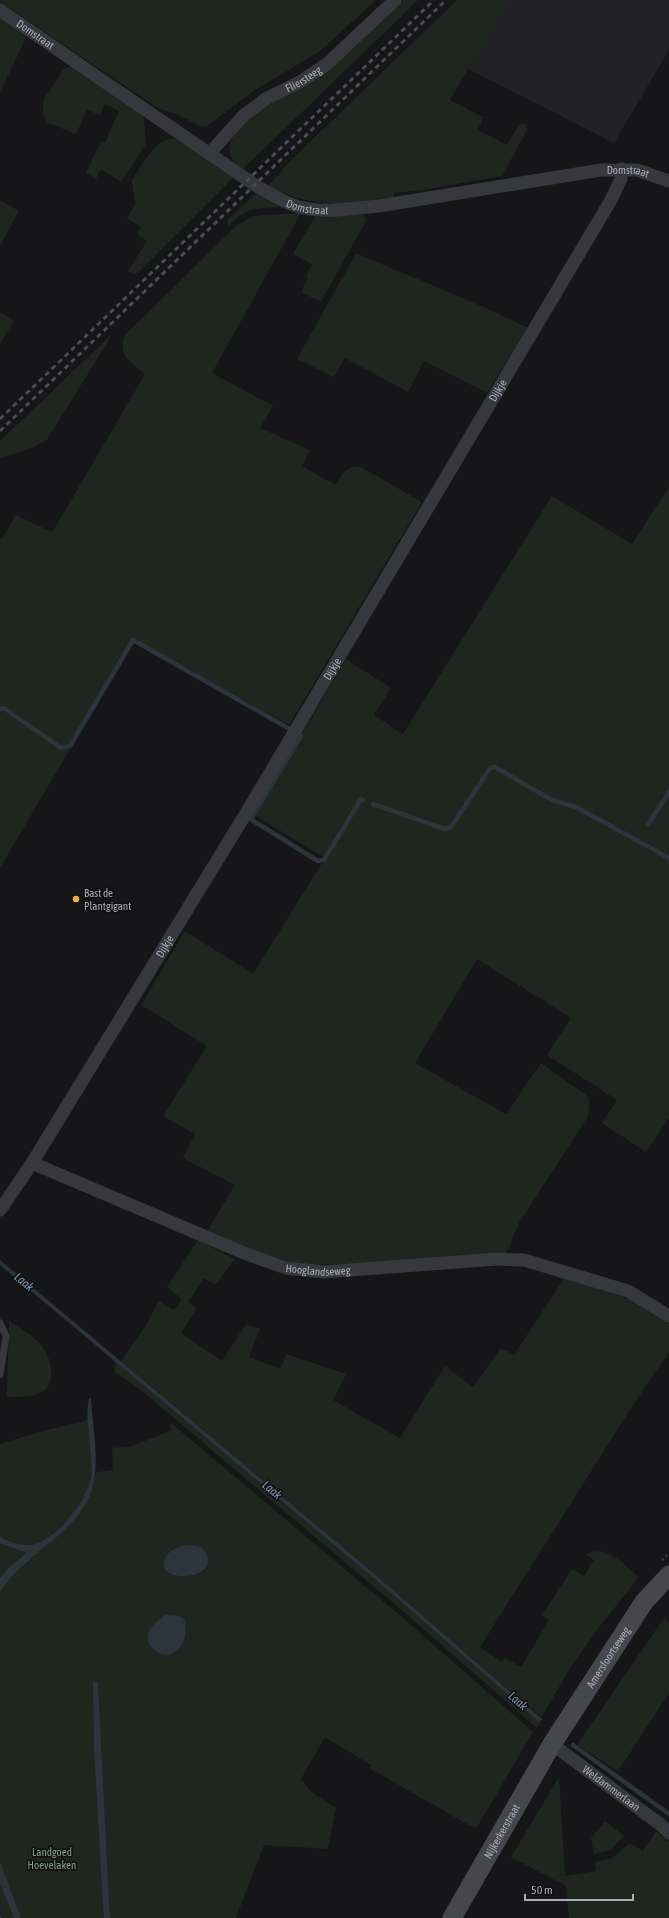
<svg xmlns="http://www.w3.org/2000/svg" width="669" height="1918" font-family="'Asap Condensed',sans-serif">
	<style>
		.built { fill: #222225 }
		.green { fill: #1e261f }
		.water { fill: #2c353c }
		.lines { fill: none; stroke-linecap: round; stroke-linejoin: round }
		.stream { stroke: #2c353c; stroke-width: 4.5 }
		.path { stroke: #3d3f44; stroke-width: 2.5; stroke-dasharray: 2 3; stroke-linecap: butt }
		.lane { stroke: #37383d; stroke-width: 7 }
		.street { stroke: #37383d; stroke-width: 13 }
		.secondary { stroke: #45474d; stroke-width: 19 }
		.rail { stroke: #4a4c52; stroke-width: 3; stroke-dasharray: 5 4; stroke-linecap: butt }
		.poi-dot { fill: #f2b134; stroke: #111113; stroke-width: 1.5 }
		.labels { text-anchor: middle; dominant-baseline: central; stroke-width: 3.5; stroke-linejoin: round; paint-order: stroke }
		.street-label { font-size: 11px; fill: #a8adb8; stroke: #111113 }
		.poi-label { font-size: 11px; fill: #a8adb8; stroke: #111113; text-anchor: start }
		.park-label { font-size: 11px; fill: #7fa381; stroke: #111113 }
		.water-label { font-size: 12px; font-style: italic; fill: #7f9bb3; stroke: #111113 }
	</style>
	<rect width="100%" height="100%" fill="#161618"/>
	<path class="built" d="M 508,0 L 669,0 L 669,50 L 614,143 L 466,68 Z"/>
	<path class="green" d="M 0,0 L 376,0 L 320,51 L 255,90 L 207,126 L 202,127 L 178,115 L 158,108 L 0,2 Z
		M 403,0 L 418,0 L 243,169 C 233,163 226,153 231,141 C 243,112 314,79 340,59 C 363,42 382,19 403,0 Z
		M 457,0 L 509,0 L 450,100 L 483,117 L 478,130 L 507,145 L 519,125 L 523,123 L 527,125 L 527,130 L 502,176 L 428,189 L 394,193 L 393,199 C 350,204 309,209 269,186 C 273,178 281,174 285,166 Z
		M 0,16 L 27,36 L 0,92 Z
		M 72,65 L 144,116 L 146,144 L 121,182 L 101,169 L 96,179 L 86,173 L 101,141 L 105,143 L 119,111 L 105,104 L 100,115 L 87,110 L 76,134 L 48,123 L 43,115 L 43,107 L 44,99 L 64,69 Z
		M 170,138 L 178,139 L 234,177 L 136,275 L 128,271 L 147,241 L 137,234 L 141,227 L 127,218 L 135,204 L 132,180 C 142,166 153,143 170,138 Z
		M 256,193 L 278,206 L 278,207 C 251,209 247,208 228,226 L 227,220 Z
		M 0,200 L 19,211 L 0,246 Z
		M 301,213 L 212,373 L 273,406 L 260,428 L 310,450 L 302,466 L 335,485 C 343,474 346,464 361,467 L 422,502 L 289,725 L 134,640 L 0,868 L 0,538 L 2,539 L 16,515 L 50,531 L 53,531 L 145,374 C 132,363 118,357 124,336 L 237,225 L 253,216 Z
		M 363,214 L 366,221 L 321,302 L 301,292 L 308,278 L 306,276 L 312,264 L 293,254 L 316,215 Z
		M 356,253 C 413,278 472,300 528,328 L 487,393 L 424,361 L 408,392 L 345,358 L 334,377 L 297,359 Z
		M 0,312 L 14,321 L 0,344 Z
		M 113,333 L 47,440 L 32,448 L 0,458 L 0,441 Z
		M 669,487 L 669,1118 L 646,1152 L 602,1123 L 617,1100 L 547,1055 L 571,1018 L 477,959 L 415,1063 L 506,1114 L 541,1063 L 587,1096 C 592,1103 589,1111 587,1118 L 519,1223 L 507,1252 L 505,1254 L 378,1263 L 304,1265 L 260,1254 L 207,1231 L 235,1185 L 183,1158 L 195,1134 L 163,1116 L 207,1046 L 141,1005 L 185,931 L 253,974 L 325,858 L 254,815 L 346,659 L 391,688 L 374,715 L 403,734 L 552,496 L 632,544 Z
		M 198,1240 L 235,1259 L 215,1285 L 204,1278 L 188,1302 L 197,1308 L 181,1333 L 222,1361 L 246,1324 L 260,1329 L 249,1357 L 280,1369 L 286,1354 L 346,1374 L 333,1400 L 400,1438 L 445,1366 L 473,1387 L 501,1348 L 514,1355 L 565,1277 L 640,1303 L 669,1324 L 669,1352 L 633,1405 L 480,1647 L 502,1662 L 505,1658 L 521,1667 L 549,1620 L 542,1615 L 572,1569 L 584,1576 L 594,1560 L 586,1555 C 606,1542 624,1565 639,1577 L 600,1626 L 569,1670 L 541,1718 L 371,1571 L 121,1361 L 145,1327 L 159,1301 L 174,1310 L 182,1299 L 167,1287 Z
		M 9,1321 C 20,1328 33,1335 41,1345 C 47,1352 51,1362 51,1371 C 53,1397 30,1397 9,1397 L 7,1395 Z
		M 114,1360 L 383,1586 L 541,1722 L 537,1728 L 405,1613 L 143,1392 L 115,1372 Z
		M 89,1420 L 95,1477 L 97,1472 L 113,1470 L 112,1448 L 132,1446 L 170,1431 L 171,1423 L 403,1618 L 533,1732 L 476,1829 L 369,1768 L 371,1765 L 325,1737 L 301,1779 L 311,1792 L 336,1808 L 328,1849 L 264,1845 L 236,1918 L 110,1918 L 98,1685 L 107,1918 L 0,1918 L 0,1444 L 43,1431 Z
		M 664,1618 L 669,1622 L 669,1693 L 618,1771 L 577,1745 Z
		M 559,1777 L 565,1876 L 596,1871 L 595,1862 L 612,1858 L 630,1843 L 643,1851 L 656,1831 L 669,1842 L 669,1918 L 569,1918 L 566,1886 L 511,1857 Z
		M 605,1821 L 624,1836 L 611,1850 L 594,1854 L 591,1838 Z"/>
	<path class="water" d="M 0,1260 L 371,1571 L 543,1720 L 538,1721 L 383,1586 L 0,1265 Z
		M 89,1398 L 91,1399 C 96,1466 109,1498 48,1544 C 30,1559 14,1572 0,1591 L 0,1578 L 9,1567 L 27,1553 L 0,1543 L 0,1537 C 11,1543 26,1548 38,1543 C 58,1537 88,1498 91,1478 C 94,1452 84,1424 89,1398 Z
		M 186,1545 L 201,1547 C 226,1571 181,1585 165,1570 C 160,1555 173,1548 186,1545 Z
		M 166,1615 L 179,1616 L 184,1619 C 189,1634 182,1659 161,1654 C 157,1653 154,1650 151,1647 C 142,1633 154,1622 166,1615 Z
		M 93,1682 L 97,1682 L 98,1684 L 110,1918 L 104,1918 L 103,1906 L 94,1748 Z
		M 0,1862 L 21,1918 L 14,1918 L 0,1883 Z"/>
	<g class="lines">
		<path class="stream" d="M 0,709 L 4,708 L 61,748 L 70,746 L 133,640 L 288,728
			M 300,735 L 301,736 L 252,817 L 252,820 L 318,861 L 324,860 L 361,799 L 363,800
			M 373,804 L 445,829 L 451,827 L 490,768 L 495,767 L 552,800 L 576,807 L 669,858
			M 648,825 L 669,792
			M 573,1745 L 669,1814"/>
		<path class="path" d="M 662,1560 L 669,1553
			M 0,1917 L 0,1918"/>
		<path class="lane" d="M 0,1323 L 6,1336 L 0,1375"/>
		<g class="street">
			<path id="s1" d="M 0,10 L 255,185 C 267,192 280,200 293,205 C 319,215 352,208 379,206 L 601,170 L 637,170 L 669,181"/>
			<path id="s2" d="M 209,154 L 243,116 L 267,98 L 300,82 L 327,64 L 395,0"/>
			<path id="s3" d="M 32,1163 L 244,1253 L 286,1268 L 324,1272 L 497,1259 L 524,1260 L 628,1291 L 669,1316"/>
			<path id="s4" d="M 0,1210 L 32,1163 L 245,815 L 611,200 L 621,179 L 622,169"/>
			<path id="s5" d="M 552,1744 L 661,1825 L 669,1833"/>
		</g>
		<path class="secondary" id="s6" d="M 452,1918 L 552,1744 L 644,1602 L 669,1575"/>
		<path class="rail" d="M 0,419 L 434,0
			M 0,431 L 446,0"/>
	</g>
	<circle class="poi-dot" cx="76" cy="899" r="4"/>
	<g class="labels">
		<g class="street-label">
			<text stroke="none"><textPath href="#s1" startOffset="43">Domstraat</textPath></text>
			<text stroke="none"><textPath href="#s2" startOffset="122">Fliersteeg</textPath></text>
			<text stroke="none"><textPath href="#s1" startOffset="691">Domstraat</textPath></text>
			<text stroke="none"><textPath href="#s1" startOffset="367">Domstraat</textPath></text>
			<text stroke="none"><textPath href="#s4" startOffset="959">Dijkje</textPath></text>
			<text stroke="none"><textPath href="#s4" startOffset="635">Dijkje</textPath></text>
			<text stroke="none"><textPath href="#s4" startOffset="311">Dijkje</textPath></text>
			<text stroke="none"><textPath href="#s3" startOffset="307">Hooglandseweg</textPath></text>
			<text stroke="none"><textPath href="#s6" startOffset="304">Amersfoortseweg</textPath></text>
			<text stroke="none"><textPath href="#s5" startOffset="74">Weldammerlaan</textPath></text>
			<text stroke="none"><textPath href="#s6" startOffset="100">Nijkerkerstraat</textPath></text>
		</g>
		<g class="poi-label">
			<text x="84" y="893">Bast de<tspan x="84" dy="13">Plantgigant</tspan></text>
		</g>
		<g class="park-label">
			<text x="52" y="1852">Landgoed<tspan x="52" dy="13">Hoevelaken</tspan></text>
		</g>
		<g class="water-label">
			<text transform="translate(24 1282) rotate(40)">Laak</text>
			<text transform="translate(272 1490) rotate(40)">Laak</text>
			<text transform="translate(518 1701) rotate(41)">Laak</text>
		</g>
	</g>
	<path d="M525 1894v6h108v-6" fill="none" stroke="#a8adb8" stroke-width="2"/>
	<text x="531" y="1894" font-size="12" fill="#a8adb8" stroke="#111113" stroke-width="3" paint-order="stroke">50 m</text>
</svg>
